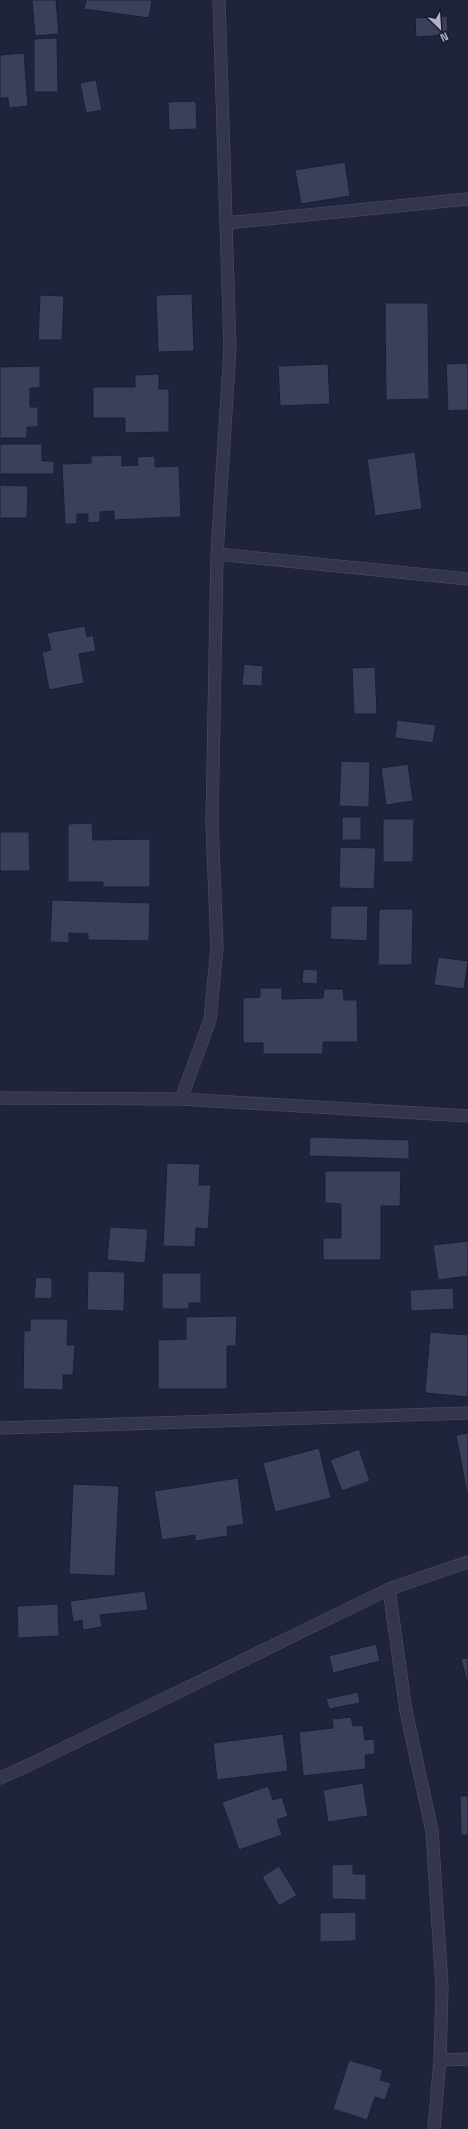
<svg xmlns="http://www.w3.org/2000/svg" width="468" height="2129" font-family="'Space Grotesk',sans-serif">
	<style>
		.building { fill: #3b3f5c; stroke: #1b1e32 }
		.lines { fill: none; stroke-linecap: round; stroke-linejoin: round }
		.minor-casing { stroke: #4f5166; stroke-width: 13 }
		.minor { stroke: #34364c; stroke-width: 12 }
	</style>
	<rect width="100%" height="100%" fill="#20233c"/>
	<path class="building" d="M 32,0 L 56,0 L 59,34 L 35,36 Z
		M 86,0 L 152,0 L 149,18 L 84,9 Z
		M 447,16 L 448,35 L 416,37 L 415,18 Z
		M 57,38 L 58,92 L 34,92 L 34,39 Z
		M 24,53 L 28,106 L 9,108 L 8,98 L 0,98 L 0,55 Z
		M 96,80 L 102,110 L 86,113 L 80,83 Z
		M 196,101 L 197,129 L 169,130 L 168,102 Z
		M 345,162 L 350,196 L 301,204 L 295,170 Z
		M 192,294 L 194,351 L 158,352 L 156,295 Z
		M 40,295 L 64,296 L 62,340 L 38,340 Z
		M 385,303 L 428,303 L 429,399 L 386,400 Z
		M 468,363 L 468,410 L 448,411 L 446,364 Z
		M 328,364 L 330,404 L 280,406 L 278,366 Z
		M 40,366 L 40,388 L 30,388 L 30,407 L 38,407 L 38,427 L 27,427 L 27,438 L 0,438 L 0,367 Z
		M 159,374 L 159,389 L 169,389 L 169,432 L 125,433 L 125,418 L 93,418 L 93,387 L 135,387 L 135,375 Z
		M 0,444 L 42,444 L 42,461 L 54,461 L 54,474 L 0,474 Z
		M 415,452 L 422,509 L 375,516 L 367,459 Z
		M 122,455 L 122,466 L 138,465 L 137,457 L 155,456 L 155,467 L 179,466 L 181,517 L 114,520 L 114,511 L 100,512 L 100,522 L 88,523 L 88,514 L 77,514 L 77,524 L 65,524 L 62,464 L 91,463 L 91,456 Z
		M 0,485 L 28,486 L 27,518 L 0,518 Z
		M 85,626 L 87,637 L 93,635 L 96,651 L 79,654 L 84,683 L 49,690 L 42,652 L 51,650 L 47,633 Z
		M 244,664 L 263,666 L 262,686 L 242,685 Z
		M 375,667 L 377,714 L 354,714 L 352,668 Z
		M 397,720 L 436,725 L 433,743 L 395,738 Z
		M 341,761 L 370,762 L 369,807 L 339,806 Z
		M 408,764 L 413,801 L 386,805 L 381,768 Z
		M 342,817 L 361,817 L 361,840 L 342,840 Z
		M 383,819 L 414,819 L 413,862 L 383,862 Z
		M 92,823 L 93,840 L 150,839 L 150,887 L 103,887 L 103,882 L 68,882 L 68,824 Z
		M 0,832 L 29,832 L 30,871 L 0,871 Z
		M 340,847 L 376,848 L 374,889 L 339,888 Z
		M 52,900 L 150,903 L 149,941 L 88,940 L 88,934 L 69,933 L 69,943 L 50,942 Z
		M 331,906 L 368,906 L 367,941 L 330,939 Z
		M 379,909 L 413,909 L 412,965 L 378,965 Z
		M 438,957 L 468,961 L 464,989 L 434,985 Z
		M 303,969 L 318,970 L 317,984 L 302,983 Z
		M 260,988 L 282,988 L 282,999 L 323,998 L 324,989 L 343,989 L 344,1000 L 357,1000 L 358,1042 L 323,1042 L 323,1054 L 263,1054 L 263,1043 L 243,1043 L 243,998 L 260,997 Z
		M 310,1137 L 409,1140 L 409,1159 L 309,1156 Z
		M 167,1163 L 200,1164 L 199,1185 L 211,1185 L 208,1229 L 196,1228 L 195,1247 L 163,1246 Z
		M 325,1171 L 401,1171 L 400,1206 L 381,1206 L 381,1260 L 323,1260 L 323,1238 L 341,1238 L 341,1204 L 325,1203 Z
		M 110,1227 L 148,1229 L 145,1263 L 107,1260 Z
		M 468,1241 L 468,1276 L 438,1280 L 433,1245 Z
		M 88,1271 L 125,1272 L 124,1311 L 87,1310 Z
		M 162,1273 L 201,1273 L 201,1303 L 189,1303 L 189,1309 L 162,1309 Z
		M 36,1277 L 52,1278 L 52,1299 L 34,1298 Z
		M 453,1288 L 454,1309 L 411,1311 L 410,1290 Z
		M 237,1316 L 236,1346 L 227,1346 L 227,1389 L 158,1389 L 158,1340 L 186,1339 L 186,1317 Z
		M 30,1319 L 68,1319 L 67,1345 L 75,1345 L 73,1375 L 63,1375 L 63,1390 L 23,1389 L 24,1331 L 30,1331 Z
		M 430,1332 L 468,1335 L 468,1397 L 425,1393 Z
		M 468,1433 L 468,1499 L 456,1435 Z
		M 319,1448 L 331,1498 L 275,1512 L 263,1463 Z
		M 359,1449 L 370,1481 L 342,1491 L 330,1460 Z
		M 238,1478 L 244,1524 L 227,1527 L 228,1536 L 195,1541 L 195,1535 L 162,1540 L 154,1491 Z
		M 73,1484 L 119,1486 L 115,1576 L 69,1574 Z
		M 145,1591 L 148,1610 L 100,1615 L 102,1627 L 83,1630 L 82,1620 L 73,1622 L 70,1601 Z
		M 58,1604 L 59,1636 L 18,1638 L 17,1606 Z
		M 376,1644 L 380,1661 L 333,1673 L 329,1656 Z
		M 468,1658 L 468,1686 L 461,1659 Z
		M 358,1692 L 360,1703 L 329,1709 L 326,1699 Z
		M 351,1717 L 353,1726 L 363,1725 L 365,1740 L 374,1739 L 375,1754 L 365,1755 L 366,1769 L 303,1776 L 299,1732 L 333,1728 L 332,1719 Z
		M 283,1734 L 288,1771 L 217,1780 L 213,1743 Z
		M 363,1783 L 368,1816 L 328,1822 L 323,1790 Z
		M 268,1786 L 273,1800 L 282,1797 L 288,1816 L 277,1820 L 282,1835 L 239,1850 L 222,1802 Z
		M 460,1796 L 468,1796 L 468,1835 L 461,1835 Z
		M 353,1864 L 353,1874 L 366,1874 L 366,1900 L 332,1899 L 332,1865 Z
		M 279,1866 L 297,1895 L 279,1906 L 262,1877 Z
		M 356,1912 L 356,1941 L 320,1942 L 320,1913 Z
		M 349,2060 L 383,2070 L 380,2080 L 391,2083 L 385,2100 L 375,2097 L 367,2120 L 333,2109 Z"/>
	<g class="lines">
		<g class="minor-casing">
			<path id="minor" d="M 226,223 L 468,199
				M 217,554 L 468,579
				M 0,1098 L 181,1099 L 468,1116
				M 181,1099 L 210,1020 L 217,947 L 212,823 L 217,554 L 230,348 L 219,0
				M 0,1428 L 468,1413
				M 389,1589 L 406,1711 L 432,1831 L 442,1987 L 440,2060 L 434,2129
				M 0,1778 L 29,1765 L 389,1589 L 468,1562
				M 440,2060 L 468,2059"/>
		</g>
		<use href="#minor" class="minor"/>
	</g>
	<g transform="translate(440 28) rotate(155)" stroke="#191c30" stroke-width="3" paint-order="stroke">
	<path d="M0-3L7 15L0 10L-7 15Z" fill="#afb1c8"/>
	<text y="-6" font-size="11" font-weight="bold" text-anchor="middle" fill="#afb1c8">N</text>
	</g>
</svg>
